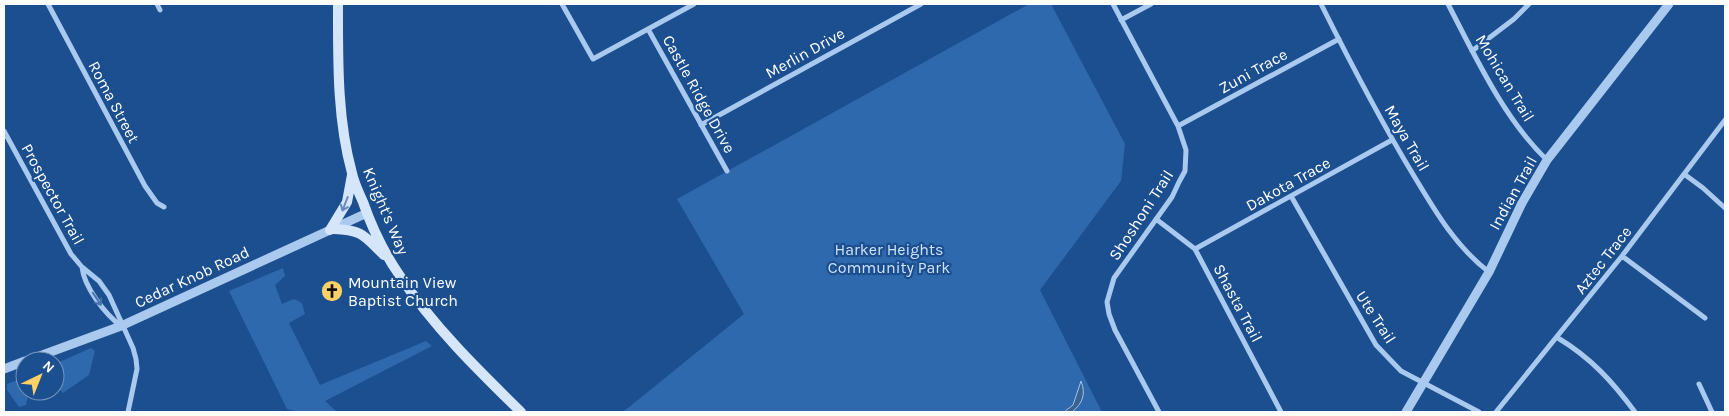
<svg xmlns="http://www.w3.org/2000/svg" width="1729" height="416" font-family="Karla,sans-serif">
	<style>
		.green { fill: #2e69ad }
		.water { fill: #3c6290; stroke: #9cc4f0 }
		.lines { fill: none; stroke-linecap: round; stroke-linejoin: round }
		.minor { stroke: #a9c9ee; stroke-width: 5 }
		.tertiary { stroke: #a9c9ee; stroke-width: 9 }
		.secondary { stroke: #d6e6fa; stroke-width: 10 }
		.oneway { stroke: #668bba }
		.oneway2 { stroke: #4674ac }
		.labels { text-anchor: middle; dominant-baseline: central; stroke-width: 4.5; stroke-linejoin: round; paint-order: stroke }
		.street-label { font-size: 16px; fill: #fff; stroke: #1b4f8f }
		.park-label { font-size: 16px; fill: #cfe3fa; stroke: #1b4f8f }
		.poi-label { font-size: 16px; fill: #fff; stroke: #1b4f8f; text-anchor: start }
	</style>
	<rect width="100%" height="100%" fill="#1b4f8f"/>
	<path class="green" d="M 1029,4 L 1051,4 L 1125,144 L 1121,181 L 1040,290 L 1102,412 L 623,412 L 744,314 L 677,199 Z
		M 283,268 L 285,276 L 275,285 L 282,304 L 294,299 L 302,303 L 305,314 L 289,323 L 320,385 L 426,341 L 432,346 L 325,401 L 337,412 L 299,412 L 287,409 L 229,291 Z
		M 91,348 L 95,351 L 89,375 L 63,393 L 55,385 L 55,364 Z
		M 25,377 L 25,391 L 29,391 L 26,405 L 19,407 L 7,390 L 7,384 Z"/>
	<path class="water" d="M 1081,381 C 1086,394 1083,403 1072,412 L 1064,412 L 1073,405 Z"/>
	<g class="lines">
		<path class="minor" d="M 48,4 L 145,186 L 157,203 L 164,207
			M 157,4 L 160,10
			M 562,4 L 593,59 L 694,4
			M 1113,4 L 1178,126 L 1186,150 L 1185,171 L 1179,182 L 1172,197 L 1114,278 L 1107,302 L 1109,314 L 1115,330 L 1159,412
			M 1321,4 C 1350,62 1380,120 1414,176 C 1435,211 1456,247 1489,272
			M 1448,4 C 1475,56 1504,119 1547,160
			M 1121,20 L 1151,4
			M 648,29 L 727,171
			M 1472,51 L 1514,19 L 1529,4
			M 701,125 L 921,4
			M 1178,126 L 1339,39
			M 4,131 L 71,254 L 82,267 L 99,281 L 109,295 L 133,348 L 136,359 L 137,369 L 128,412
			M 1684,174 L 1703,188 L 1725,208
			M 1291,196 L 1376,345 L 1401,371 L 1479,412
			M 1156,219 L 1195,249 L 1281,412
			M 1195,249 L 1392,140
			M 1622,256 L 1705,318
			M 82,267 C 84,287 105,314 121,326
			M 1558,338 C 1591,358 1612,381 1635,412
			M 1699,384 L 1712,412
			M 1496,412 L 1622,256 L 1725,120"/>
		<path class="tertiary" d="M 26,361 L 121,326 L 367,213
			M 4,369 L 25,361
			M 1406,412 L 1489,272 L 1522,203 L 1547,160 L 1669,4"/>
		<path class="secondary" d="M 338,4 C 338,60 337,119 352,173 C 354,183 359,193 363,202 C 372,228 384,253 400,276 C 433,326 478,370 521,412
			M 334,229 C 363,230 364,236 384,255
			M 330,230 L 347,202 L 352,175"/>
	</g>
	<defs><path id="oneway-shaft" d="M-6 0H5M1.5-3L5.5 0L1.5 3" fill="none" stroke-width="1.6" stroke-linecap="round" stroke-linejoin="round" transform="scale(1.25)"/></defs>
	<use class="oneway" href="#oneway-shaft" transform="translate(345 204) rotate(111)"/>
	<use class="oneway2" href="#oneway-shaft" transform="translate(97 299) rotate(56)"/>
	<defs>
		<g id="church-disc" transform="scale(1.125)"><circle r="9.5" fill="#ffd166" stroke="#1b4f8f"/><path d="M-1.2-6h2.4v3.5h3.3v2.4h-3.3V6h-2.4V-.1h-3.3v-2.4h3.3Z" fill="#111"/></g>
	</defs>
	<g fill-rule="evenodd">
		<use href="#church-disc" x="332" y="291"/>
	</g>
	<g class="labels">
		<g class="street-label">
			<text transform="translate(805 53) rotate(-29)">Merlin Drive</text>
			<text transform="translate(1253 71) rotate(-29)">Zuni Trace</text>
			<text transform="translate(1505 78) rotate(59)">Mohican Trail</text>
			<text transform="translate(699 94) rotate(61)">Castle Ridge Drive</text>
			<text transform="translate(114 102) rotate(62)">Roma Street</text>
			<text transform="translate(1407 138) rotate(60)">Maya Trail</text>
			<text transform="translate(1288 184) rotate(-29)">Dakota Trace</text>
			<text transform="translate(1513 193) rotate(-61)">Indian Trail</text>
			<text transform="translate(53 194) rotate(61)">Prospector Trail</text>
			<text transform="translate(386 211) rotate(67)">Knight's Way</text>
			<text transform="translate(1141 215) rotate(-57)">Shoshoni Trail</text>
			<text transform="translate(1603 260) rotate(-52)">Aztec Trace</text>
			<text transform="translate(192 277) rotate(-25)">Cedar Knob Road</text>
			<text transform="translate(1238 303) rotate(62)">Shasta Trail</text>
			<text transform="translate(1376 317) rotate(57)">Ute Trail</text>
		</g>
		<g class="park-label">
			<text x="889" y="249">Harker Heights<tspan x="889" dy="18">Community Park</tspan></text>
		</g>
		<g class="poi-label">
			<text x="348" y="282">Mountain View<tspan x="348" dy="18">Baptist Church</tspan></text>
		</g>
	</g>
	<rect width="1729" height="416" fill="none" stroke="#ffffff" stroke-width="10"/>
	<g transform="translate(40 376) rotate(43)"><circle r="24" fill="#1b4f8f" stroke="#7695bc"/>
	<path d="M0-4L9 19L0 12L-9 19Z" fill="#ffd166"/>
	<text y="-8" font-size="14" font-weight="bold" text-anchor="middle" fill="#ffffff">N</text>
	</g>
</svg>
